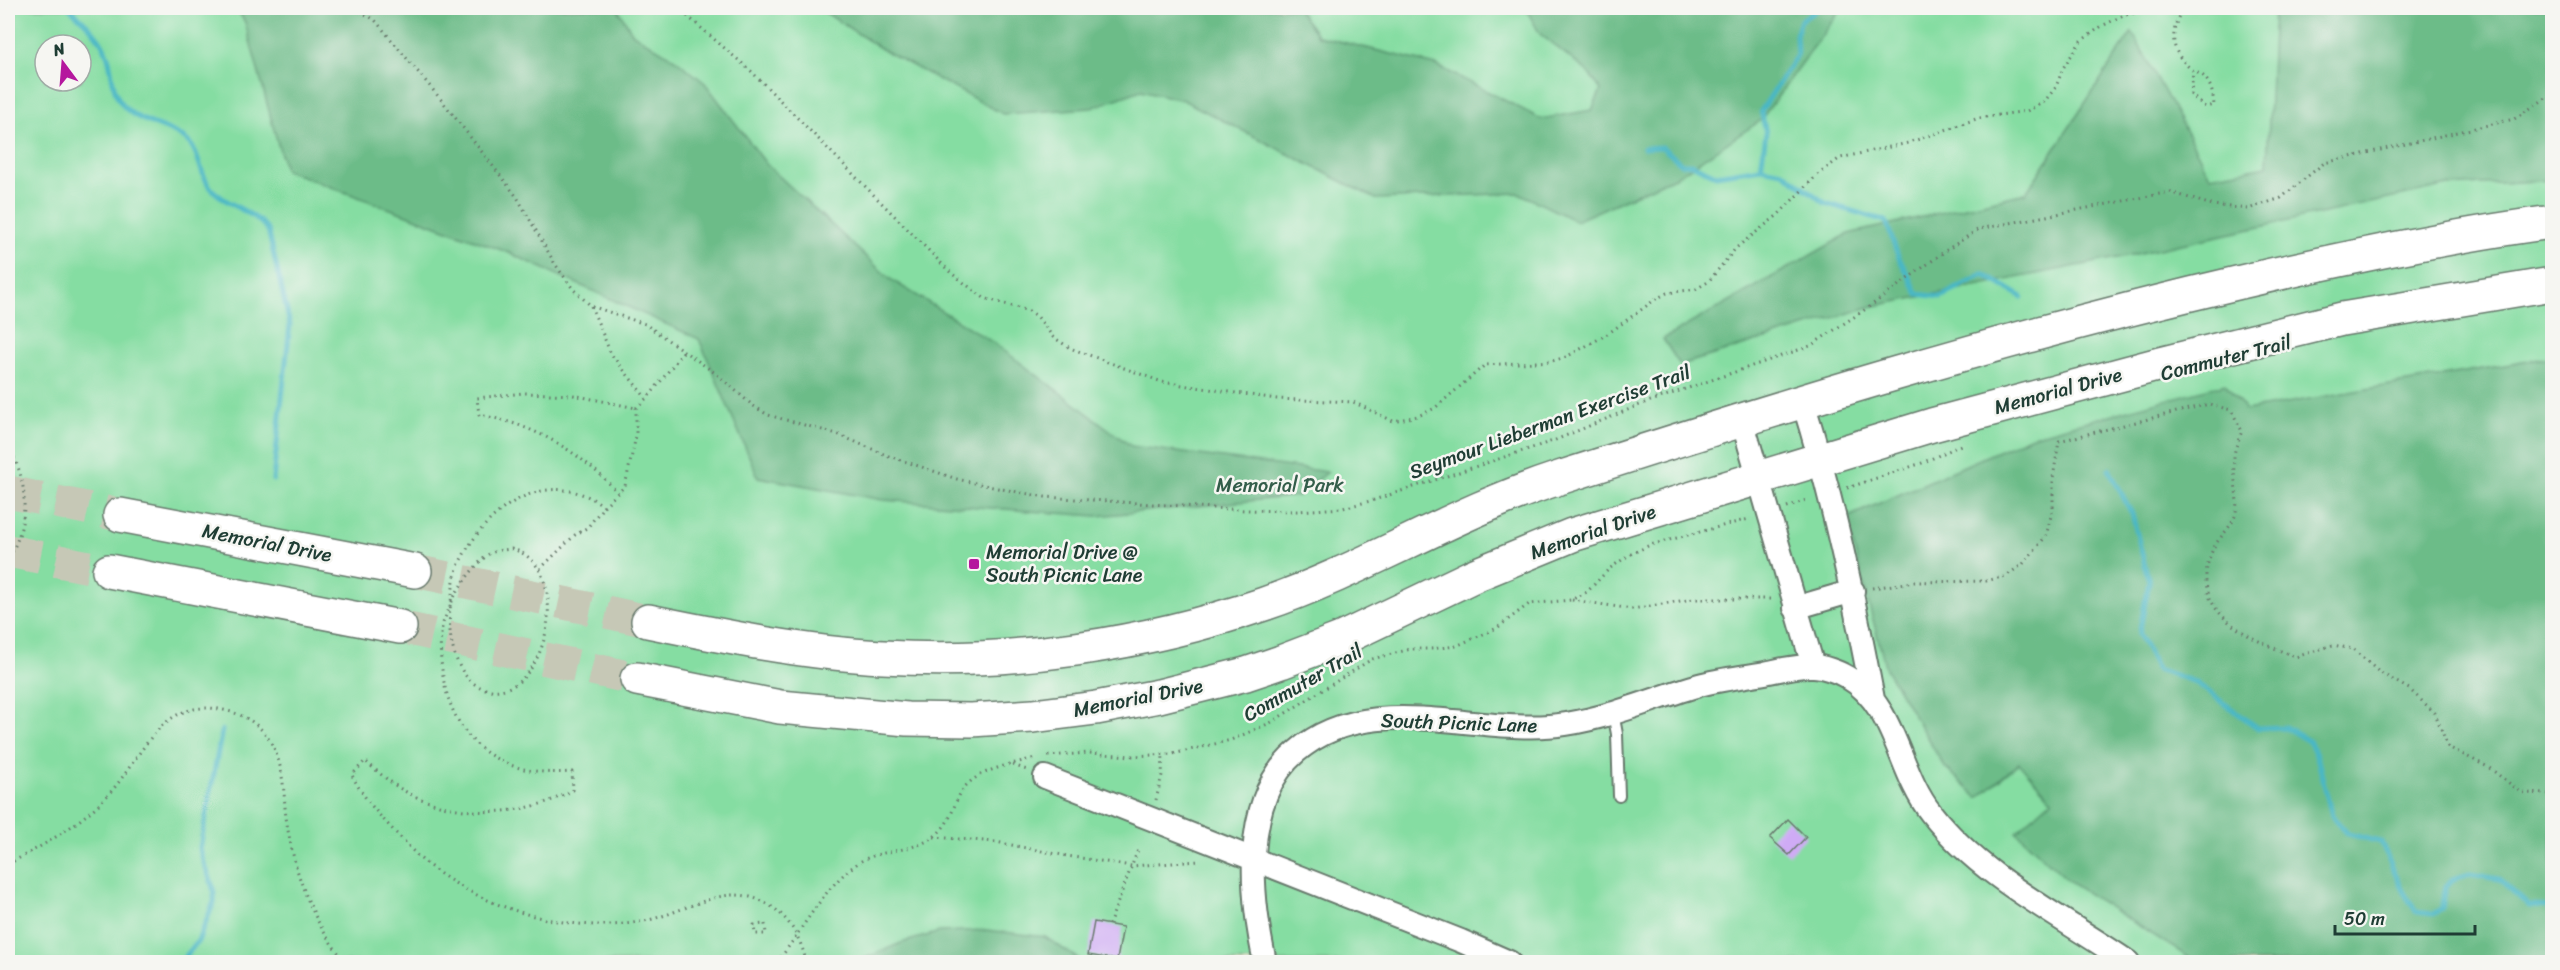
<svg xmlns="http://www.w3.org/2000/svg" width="2560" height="970" font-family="Sriracha,sans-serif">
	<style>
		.green { fill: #85dda2; stroke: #528d6b; stroke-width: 1.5; fill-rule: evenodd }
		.forest { fill: #6cbc88; stroke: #467c5e; stroke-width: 1.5 }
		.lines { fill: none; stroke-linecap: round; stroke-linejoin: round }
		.stream { stroke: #4ab7c5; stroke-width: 5 }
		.building { fill: #cfabf5 }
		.primary-tunnel { stroke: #c6c8b6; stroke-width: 33; stroke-dasharray: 33 16; stroke-linecap: butt }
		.service-casing { stroke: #687a6d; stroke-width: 14 }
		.minor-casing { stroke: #687a6d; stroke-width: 26 }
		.primary-casing { stroke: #687a6d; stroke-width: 36 }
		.path { stroke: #687a6d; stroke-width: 3; stroke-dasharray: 1.5 4.5; stroke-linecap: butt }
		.service { stroke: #fff; stroke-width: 10 }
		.minor { stroke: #fff; stroke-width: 22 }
		.primary { stroke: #fff; stroke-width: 33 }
		.poi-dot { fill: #b5179e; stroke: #f6f6f2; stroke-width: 2 }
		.labels { text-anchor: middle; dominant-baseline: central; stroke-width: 5; stroke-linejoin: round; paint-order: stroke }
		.street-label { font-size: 20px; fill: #1f3d34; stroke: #f6f6f2 }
		.park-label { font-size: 20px; fill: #335d4a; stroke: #f6f6f2 }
		.poi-label { font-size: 20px; fill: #1f3d34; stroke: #f6f6f2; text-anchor: start }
	</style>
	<rect width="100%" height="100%" fill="#f6f6f2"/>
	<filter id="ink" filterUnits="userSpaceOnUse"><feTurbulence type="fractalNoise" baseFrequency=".0167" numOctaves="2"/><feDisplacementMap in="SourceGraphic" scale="12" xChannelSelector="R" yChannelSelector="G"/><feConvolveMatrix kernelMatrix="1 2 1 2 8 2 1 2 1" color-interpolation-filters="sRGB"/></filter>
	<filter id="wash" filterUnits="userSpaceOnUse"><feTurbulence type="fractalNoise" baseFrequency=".008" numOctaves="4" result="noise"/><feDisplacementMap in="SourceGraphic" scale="24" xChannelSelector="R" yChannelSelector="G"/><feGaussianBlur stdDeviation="1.35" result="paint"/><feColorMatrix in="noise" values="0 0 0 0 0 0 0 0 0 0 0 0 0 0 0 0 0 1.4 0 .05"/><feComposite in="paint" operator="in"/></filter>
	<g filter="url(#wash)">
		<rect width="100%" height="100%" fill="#f0ebd7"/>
		<path class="green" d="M 8,8 L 2552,8 L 2552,962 L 8,962 ZM 45,45 L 81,45 L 81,81 L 45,81 Z"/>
		<path class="forest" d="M 236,8 L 617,8 L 633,34 L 675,59 L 705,83 L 767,165 L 890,279 L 994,343 L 1131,446 L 1328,472 L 1298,496 L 1097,516 L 883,500 L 758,477 L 699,339 L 507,252 L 285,170 L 245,22 Z
			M 818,8 L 1297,8 L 1318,36 L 1436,65 L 1541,119 L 1592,110 L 1601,90 L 1588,72 L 1540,34 L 1526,9 L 1842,8 L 1760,121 L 1679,175 L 1576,221 L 1519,193 L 1376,199 L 1183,100 L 1141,90 L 1091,108 L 1003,114 L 885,51 Z
			M 2274,8 L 2552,8 L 2552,180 L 2448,186 L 2122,257 L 1869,307 L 1680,365 L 1663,339 L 1848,234 L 2026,193 L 2132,32 L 2210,176 L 2267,166 Z
			M 2552,357 L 2552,962 L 2196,962 L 2071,883 L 2016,832 L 2052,800 L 2019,763 L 1978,798 L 1944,766 L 1886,669 L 1846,518 L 2032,436 L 2225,384 L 2246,410 Z
			M 986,930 L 1045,937 L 1083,962 L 856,962 L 901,943 L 940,932 Z"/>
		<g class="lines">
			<path class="stream" d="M 69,8 C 86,23 104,38 109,61 C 113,75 112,92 122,104 C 137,124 166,124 185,139 C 200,150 199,173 210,187 C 226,206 254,211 268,230 L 290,325 L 273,480
				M 1817,8 L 1814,12 L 1801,20 L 1796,35 L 1797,55 L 1761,111 L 1766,133 L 1761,168 L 1783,172 L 1825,203 L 1886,221 L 1898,256 L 1918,294 L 1941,297 L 1983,274 L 2022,297
				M 1644,148 L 1662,147 L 1682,164 L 1691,164 L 1716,175 L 1761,168
				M 2109,469 L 2132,514 L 2149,582 L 2139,634 L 2157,669 L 2195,682 L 2258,728 L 2285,727 L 2310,742 L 2318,760 L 2332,816 L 2348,834 L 2381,842 L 2402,889 L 2416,912 L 2433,914 L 2442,908 L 2446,886 L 2453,879 L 2470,874 L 2499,879 L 2529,906 L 2552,907
				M 181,962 L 198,941 L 214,902 C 216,883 202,866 200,848 L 222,730"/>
		</g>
		<g id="blocks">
			<path class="building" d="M 1788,819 L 1806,837 L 1789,855 L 1770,838 Z
				M 1094,922 L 1123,927 L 1117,960 L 1088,955 Z"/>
		</g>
	</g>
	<g filter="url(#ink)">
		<use href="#blocks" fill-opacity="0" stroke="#687a6d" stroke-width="1.5"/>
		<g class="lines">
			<path class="primary-tunnel" d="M 8,492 L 120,515
				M 8,551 L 109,571
				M 415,571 L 648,621
				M 400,627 L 637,679"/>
			<g class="service-casing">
				<path id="service" d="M 1613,713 L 1617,734 L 1619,796"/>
			</g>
			<g class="minor-casing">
				<path id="minor" d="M 1803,402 C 1833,499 1854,599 1873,699
					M 1742,420 L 1813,666
					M 1795,608 L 1853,591
					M 1045,777 L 1461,941 L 1509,962
					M 1265,962 C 1251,898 1240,800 1296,752 C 1371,687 1479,738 1566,724 C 1612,717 1655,698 1699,685 C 1720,679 1743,677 1765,673 C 1779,670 1798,665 1813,666 C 1822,666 1839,672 1847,677 C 1896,705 1898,772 1931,813 C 1982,878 2061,916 2128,962"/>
			</g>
			<g class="primary-casing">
				<path id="primary" d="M 120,515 L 415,571
					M 109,571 L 400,627
					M 648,621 C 726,637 804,653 883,657 C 1011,665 1144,645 1264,604 C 1364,570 1455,512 1556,479 C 1782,406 2009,336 2241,282 C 2344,258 2448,236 2552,222
					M 637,679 L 780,707 L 907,719 L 971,720 L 1033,716 L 1096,708 L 1159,696 L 1246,674 L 1281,662 L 1341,639 L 1475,575 L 1572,535 L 1932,425 L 2160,364 L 2342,319 L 2552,284"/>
			</g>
			<path class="path" d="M 355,8 L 375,20 L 443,102 L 517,197 L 555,264 L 573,289 L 591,306 L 645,324 L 718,375 L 752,405 L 768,415 L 837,434 L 886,455 L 957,479 L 1002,489 L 1045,497 L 1244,510 L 1297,511 L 1343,508 L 1374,500 L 1553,441 L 1642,404 L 1810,346 L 1869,307 L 1948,249 L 1979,229 L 2170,192 L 2212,205 L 2248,209 L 2281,198 L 2324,163 L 2514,119 L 2552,94
				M 678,8 L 751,71 L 951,273 L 984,298 L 1029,311 L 1037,316 L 1053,337 L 1070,348 L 1162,382 L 1277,399 L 1353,402 L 1393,421 L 1418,416 L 1435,408 L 1485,365 L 1552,361 L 1566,357 L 1606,335 L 1656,299 L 1667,293 L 1696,289 L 1708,282 L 1736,248 L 1778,215 L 1816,176 L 1840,158 L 1908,143 L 1979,118 L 2027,111 L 2044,102 L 2056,87 L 2063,68 L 2081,41 L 2102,26 L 2124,15 L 2164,8 L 2181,11 L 2186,8
				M 2181,11 C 2170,35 2170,51 2191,69 C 2196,73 2203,74 2206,79 C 2212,87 2213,95 2214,105 L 2205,107 L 2191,95 L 2193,71
				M 591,306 L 611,354 L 646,398
				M 636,408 L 651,394 L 683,352
				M 8,447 C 30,481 29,525 8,559
				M 1847,488 L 1922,463 L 1961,445
				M 618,493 C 581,452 534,424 479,415 L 477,398 L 524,393 L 573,395 L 636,408
				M 604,506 C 546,464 484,509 458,566 C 453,578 453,593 450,606 C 448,612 445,617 443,623 C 438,643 441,668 445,687 C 461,751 509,777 572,772 L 573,790 C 523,819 452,819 401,789 C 388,781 376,770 365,761 L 352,775 C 363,798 379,815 396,833 C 405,841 412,851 421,859 C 479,908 570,936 644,921 C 671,916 706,896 732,895 C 772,894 799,926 806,962
				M 1787,507 L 1809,499
				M 511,549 C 575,563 549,697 491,690 C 456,686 447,638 450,609 C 451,595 478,561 489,554 C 496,550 504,550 511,549 Z
				M 540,569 L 575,535 L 588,527 L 604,506 L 625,486 L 636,436 L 636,408
				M 1872,588 L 1914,582 L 1986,581 L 2006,576 L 2023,564 L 2046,536 L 2053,508 L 2053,478 L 2059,441 L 2209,404 L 2231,410 L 2242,431 C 2239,439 2234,449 2234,458 C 2232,476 2239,494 2236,512 C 2234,525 2220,536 2214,547 C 2183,611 2248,638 2296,657 L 2333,645 L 2353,649 L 2379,672 L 2409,689 L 2435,713 L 2448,747 L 2488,767 L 2522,793 L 2552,794
				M 1572,600 L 1632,609 L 1693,599 L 1774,599
				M 1048,756 L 1089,753 L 1132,756 L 1173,754 L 1231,740 L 1270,723 L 1372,659 L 1411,649 L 1431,649 L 1456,646 L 1497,628 L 1529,604 L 1571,600 L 1587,592 L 1609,569 L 1629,555 L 1650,545 L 1749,519
				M 1013,765 L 1027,770
				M 1156,800 L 1162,775 L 1163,755
				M 934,837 L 996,842 L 1067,856 L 1132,866 L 1199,861
				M 8,864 C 43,846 77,826 105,798 C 144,759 158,693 228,711 C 277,724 283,766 285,808 C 287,828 291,848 296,866 C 306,901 322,935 346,962
				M 765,924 L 766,934 L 755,934 L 754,925 Z
				M 1109,925 L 1139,847
				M 777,962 C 804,929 822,888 858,863 C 881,848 915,853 936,835 C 954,819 952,804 964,788 C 979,769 1013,764 1035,758"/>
			<use href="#service" class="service"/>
			<use href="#minor" class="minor"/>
			<use href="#primary" class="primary"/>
		</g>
	</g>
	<rect class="poi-dot" x="968" y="558" width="12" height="12" rx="3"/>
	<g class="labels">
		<g class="street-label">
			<text transform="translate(2226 358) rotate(-14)">Commuter Trail</text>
			<text transform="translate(2058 391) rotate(-15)">Memorial Drive</text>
			<text transform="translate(1550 422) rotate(-20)">Seymour Lieberman Exercise Trail</text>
			<text transform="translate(1593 532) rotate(-19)">Memorial Drive</text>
			<text transform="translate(267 543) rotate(11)">Memorial Drive</text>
			<text transform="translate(1303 683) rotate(-30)">Commuter Trail</text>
			<text transform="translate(1138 698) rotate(-11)">Memorial Drive</text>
			<text transform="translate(1459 723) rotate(2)">South Picnic Lane</text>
		</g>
		<g class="park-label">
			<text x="1280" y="485">Memorial Park</text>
		</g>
		<g class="poi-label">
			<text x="986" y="552">Memorial Drive @<tspan x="986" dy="23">South Picnic Lane</tspan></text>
		</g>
	</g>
	<rect width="2560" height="970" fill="none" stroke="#f6f6f2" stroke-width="30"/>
	<g transform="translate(63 63) rotate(344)"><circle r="28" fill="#f6f6f2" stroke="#a0aca6" stroke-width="1.5"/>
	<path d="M0-4.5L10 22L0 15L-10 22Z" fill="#b5179e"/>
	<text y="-9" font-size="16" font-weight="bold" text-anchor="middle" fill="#1f3d34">N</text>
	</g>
	<path d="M2335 925v9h140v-9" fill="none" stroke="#1f3d34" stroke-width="3"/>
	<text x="2344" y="925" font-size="18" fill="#1f3d34" stroke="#f6f6f2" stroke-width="4.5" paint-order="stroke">50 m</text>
</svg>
